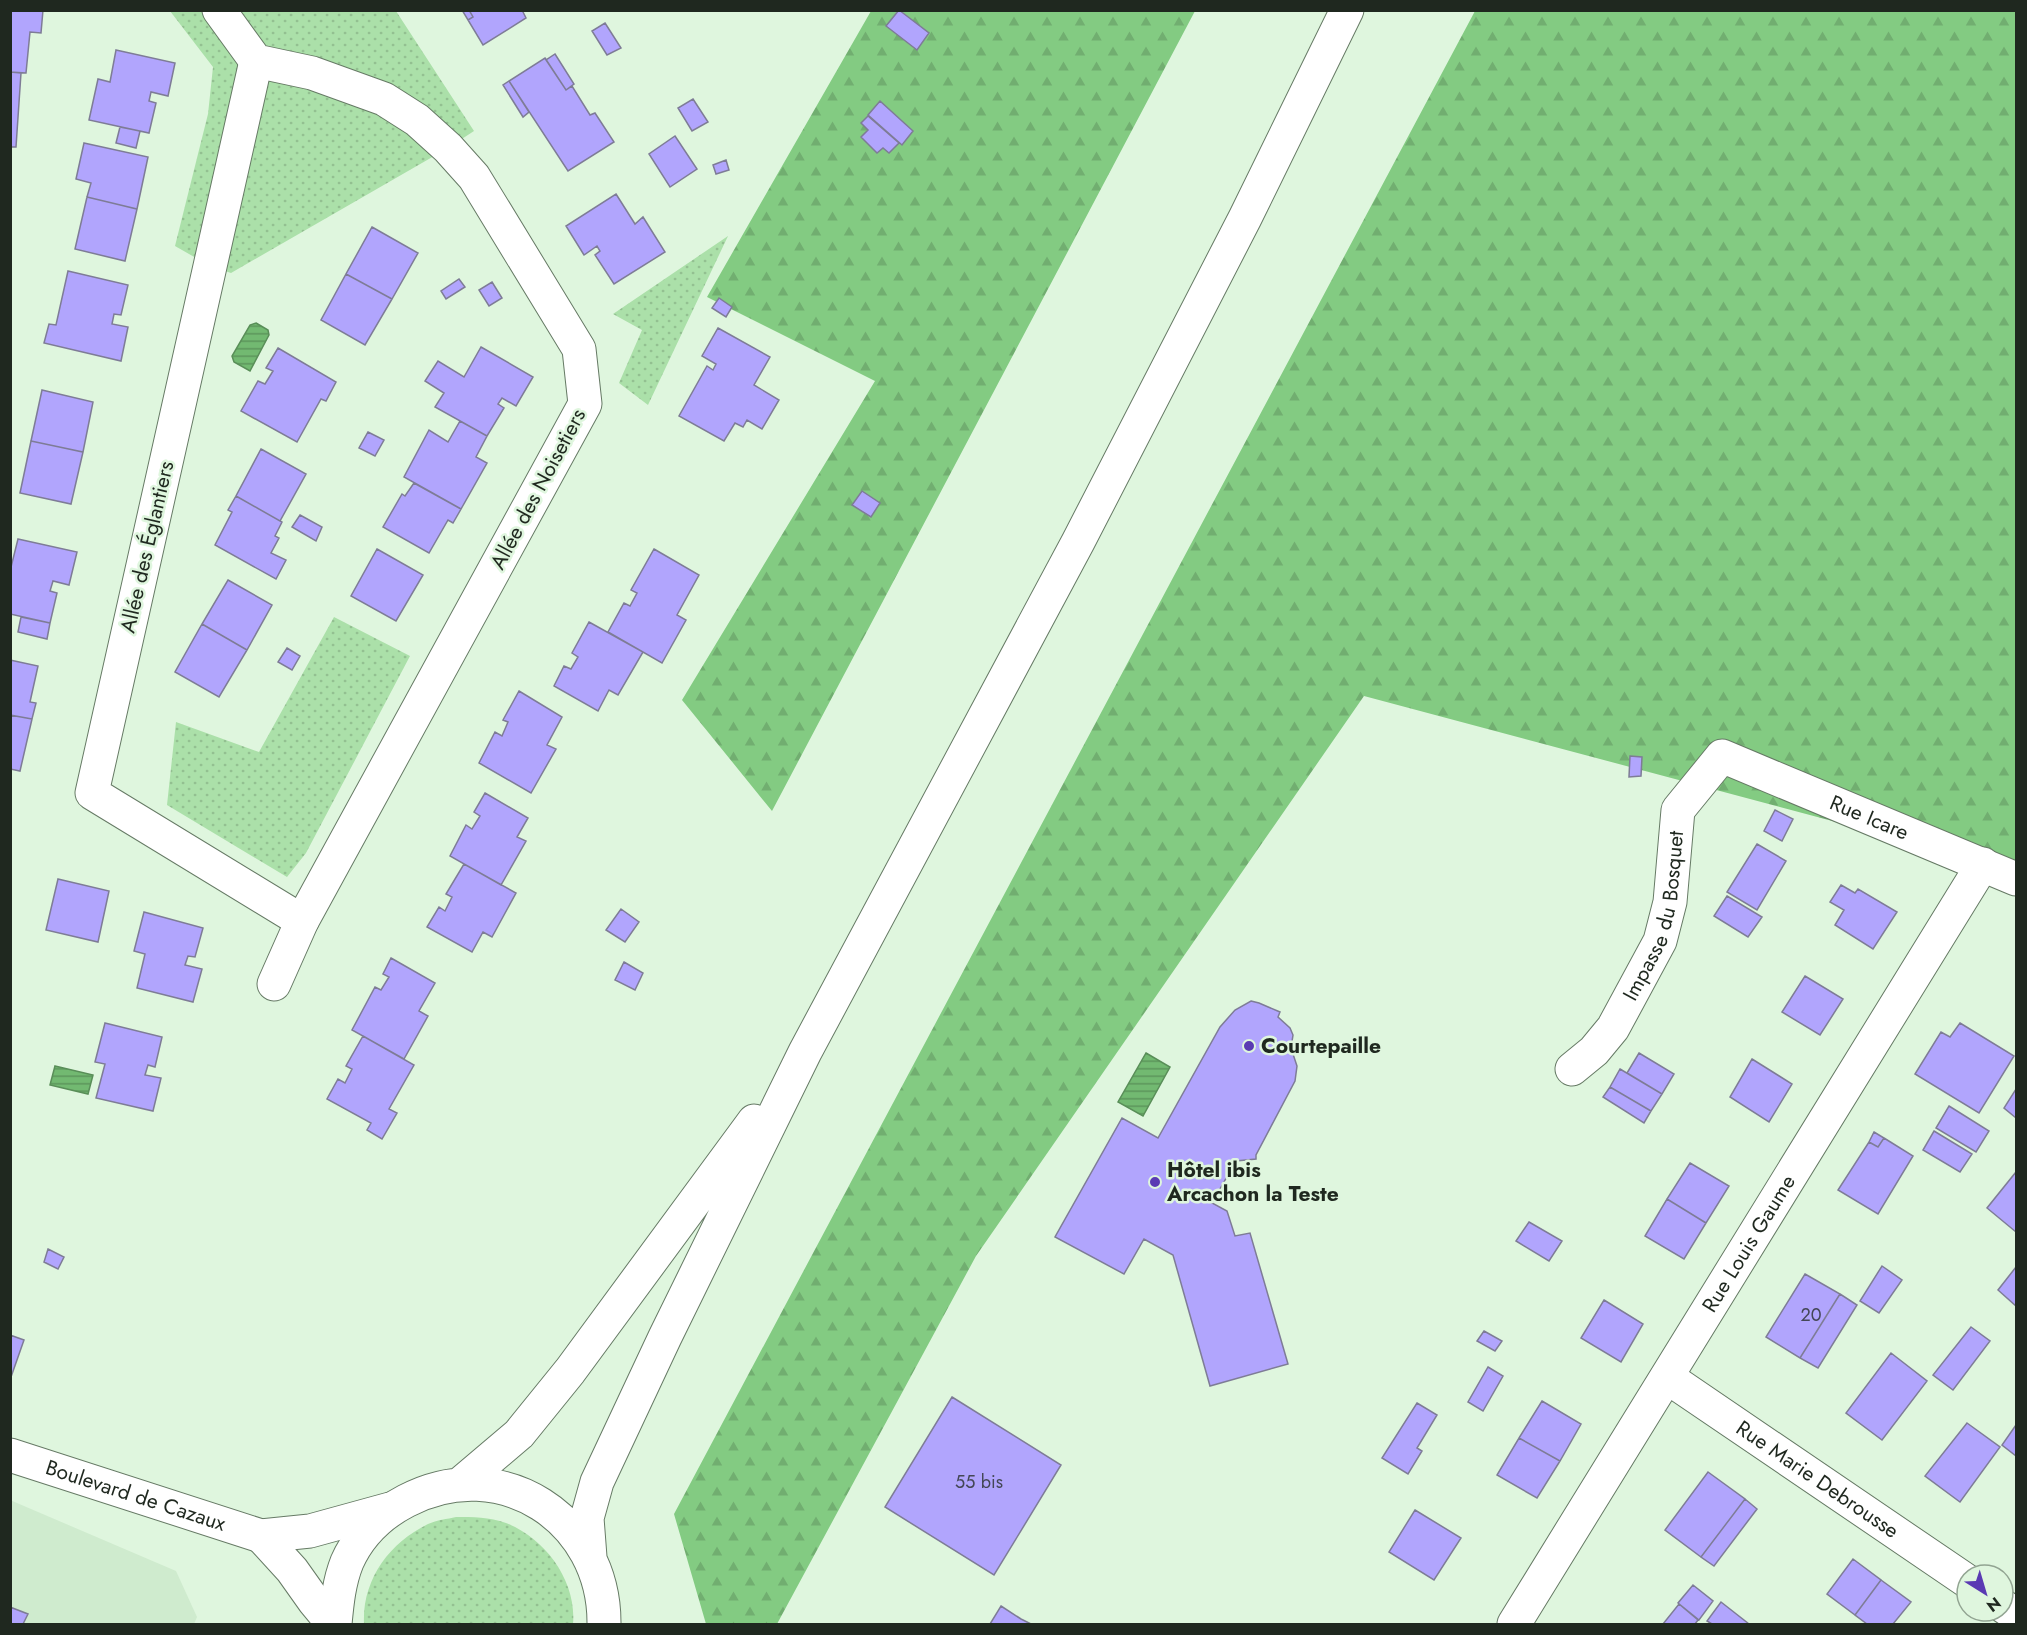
<svg xmlns="http://www.w3.org/2000/svg" width="2027" height="1635" font-family="Jost,sans-serif">
	<style>
		.built { fill: #cfebce }
		.grass { fill: url(#grass-dots) }
		.forest { fill: url(#forest-firs) }
		.water { fill: url(#water-rules); stroke: #598e58; stroke-width: 1.5 }
		.building { fill: #b1a5fd; stroke: #7e7c96; stroke-width: 1.5 }
		.lines { fill: none; stroke-linecap: round; stroke-linejoin: round }
		.minor-casing { stroke: #667a65; stroke-width: 35 }
		.secondary-casing { stroke: #667a65; stroke-width: 35 }
		.primary-casing { stroke: #667a65; stroke-width: 35 }
		.minor { stroke: #fff; stroke-width: 33 }
		.secondary { stroke: #fff; stroke-width: 33 }
		.primary { stroke: #fff; stroke-width: 33 }
		.poi-dot { fill: #5a3ab3; stroke: #dff6de; stroke-width: 2 }
		.labels { text-anchor: middle; dominant-baseline: central; stroke-width: 5; stroke-linejoin: round; paint-order: stroke }
		.number-label { font-size: 18px; fill: #444756 }
		.street-label { font-size: 21px; fill: #1f281f; stroke: #dff6de }
		.poi-label { font-size: 21px; font-weight: bold; fill: #1f281f; stroke: #dff6de; text-anchor: start }
	</style>
	<defs>
		<pattern id="grass-dots" width="8" height="8" patternUnits="userSpaceOnUse" patternTransform="scale(1.5)"><rect width="8" height="8" fill="#abe0a9"/><path d="M2 2h.1M6 6h.1" fill="none" stroke="#93c091" stroke-width="1.8" stroke-linecap="round"/></pattern>
		<pattern id="forest-firs" width="22" height="20" patternUnits="userSpaceOnUse" patternTransform="scale(1.5)"><rect width="22" height="20" fill="#83cb82"/><path d="M5 1l3.5 6h-7zM16 11l3.5 6h-7z" fill="#71ae70"/></pattern>
		<pattern id="water-rules" width="6" height="5" patternUnits="userSpaceOnUse" patternTransform="scale(1.5)"><rect width="6" height="5" fill="#72b971"/><path d="M0 2.5h6" fill="none" stroke="#5d965c"/></pattern>
	</defs>
	<rect width="100%" height="100%" fill="#dff6de"/>
	<path class="built" d="M 10,1500 L 176,1571 L 197,1617 L 194,1624 L 11,1624 Z"/>
	<path class="grass" d="M 170,11 L 396,11 L 474,131 L 448,148 L 231,273 L 210,266 L 175,246 L 208,114 L 213,67 Z
		M 728,236 L 648,405 L 619,383 L 642,330 L 613,314 Z
		M 334,617 L 410,656 L 306,853 L 287,877 L 167,805 L 176,722 L 259,752 Z
		M 456,1517 C 473,1517 489,1517 506,1523 C 545,1538 577,1581 573,1624 L 364,1624 C 362,1580 389,1543 428,1524 C 437,1520 447,1519 456,1517 Z"/>
	<path class="forest" d="M 871,11 L 1195,11 L 772,811 L 682,700 L 875,381 L 707,297 Z
		M 1475,11 L 2016,11 L 2016,870 L 1364,696 L 976,1256 L 777,1624 L 706,1624 L 674,1514 Z"/>
	<path class="water" d="M 256,323 L 268,330 L 269,335 L 250,371 L 234,362 L 232,356 L 250,325 Z
		M 1146,1053 L 1170,1067 L 1143,1116 L 1118,1102 Z
		M 55,1066 L 93,1075 L 88,1094 L 50,1085 Z"/>
	<path class="building" d="M 10,10 L 43,10 L 41,33 L 30,32 L 26,73 L 10,72 Z
		M 462,10 L 469,10 L 473,17 L 468,20 Z
		M 469,10 L 522,10 L 526,18 L 483,45 L 468,20 L 473,17 Z
		M 899,10 L 929,33 L 917,50 L 886,26 Z
		M 605,23 L 621,48 L 607,55 L 592,31 Z
		M 116,50 L 175,63 L 168,96 L 151,92 L 149,101 L 156,103 L 149,133 L 89,120 L 98,79 L 110,82 Z
		M 555,54 L 574,84 L 566,90 L 546,60 Z
		M 545,58 L 566,90 L 572,86 L 590,115 L 595,113 L 614,142 L 568,171 L 509,81 Z
		M 10,72 L 21,73 L 16,147 L 10,147 Z
		M 509,81 L 529,112 L 523,117 L 503,85 Z
		M 693,99 L 708,122 L 692,131 L 678,108 Z
		M 880,101 L 913,131 L 902,145 L 868,115 Z
		M 868,116 L 899,143 L 889,153 L 883,148 L 877,153 L 861,137 L 868,130 L 861,123 Z
		M 120,127 L 140,131 L 136,148 L 116,143 Z
		M 675,136 L 697,169 L 670,187 L 649,154 Z
		M 84,143 L 148,157 L 137,209 L 87,197 L 91,183 L 76,179 Z
		M 726,160 L 729,170 L 716,174 L 713,165 Z
		M 616,194 L 635,224 L 643,217 L 665,252 L 614,284 L 595,255 L 600,251 L 597,246 L 584,255 L 566,226 Z
		M 87,197 L 137,209 L 125,261 L 75,249 Z
		M 372,227 L 418,253 L 392,299 L 346,274 Z
		M 68,271 L 128,285 L 121,315 L 114,314 L 112,324 L 128,327 L 121,361 L 44,343 L 49,324 L 56,325 Z
		M 346,274 L 392,299 L 365,345 L 321,320 Z
		M 459,279 L 465,287 L 446,299 L 441,291 Z
		M 492,282 L 502,298 L 489,306 L 479,290 Z
		M 719,298 L 732,307 L 726,317 L 712,308 Z
		M 718,328 L 770,357 L 754,385 L 779,400 L 762,429 L 747,420 L 743,427 L 735,423 L 724,441 L 679,416 L 707,366 L 713,370 L 716,364 L 702,356 Z
		M 481,347 L 533,377 L 516,406 L 502,398 L 498,404 L 504,408 L 487,436 L 435,407 L 444,393 L 425,381 L 438,361 L 464,377 Z
		M 278,348 L 336,382 L 326,401 L 321,399 L 297,442 L 241,411 L 258,381 L 265,384 L 273,371 L 266,368 Z
		M 42,390 L 93,402 L 83,452 L 31,441 Z
		M 460,421 L 487,436 L 476,457 L 487,463 L 461,509 L 404,477 L 429,430 L 448,442 Z
		M 368,432 L 384,440 L 375,456 L 359,448 Z
		M 31,441 L 83,452 L 71,504 L 20,493 Z
		M 261,449 L 306,474 L 280,521 L 236,496 Z
		M 414,483 L 461,509 L 453,523 L 448,520 L 429,553 L 383,527 L 402,494 L 405,496 Z
		M 862,491 L 880,503 L 871,517 L 852,505 Z
		M 236,496 L 282,522 L 275,536 L 279,538 L 271,553 L 286,560 L 276,579 L 215,545 L 232,512 L 228,510 Z
		M 300,515 L 322,527 L 316,541 L 292,527 Z
		M 18,539 L 77,552 L 69,585 L 53,581 L 50,591 L 57,593 L 50,623 L 10,614 L 10,571 Z
		M 377,549 L 423,575 L 396,621 L 351,596 Z
		M 654,549 L 699,575 L 677,615 L 686,620 L 662,663 L 608,632 L 624,603 L 630,606 L 637,593 L 631,590 Z
		M 228,580 L 272,605 L 247,650 L 202,624 Z
		M 21,617 L 50,623 L 47,639 L 18,632 Z
		M 589,622 L 643,652 L 618,695 L 609,690 L 598,711 L 554,686 L 564,666 L 571,669 L 578,657 L 572,653 Z
		M 202,624 L 247,650 L 219,697 L 175,672 Z
		M 287,648 L 300,656 L 292,670 L 278,662 Z
		M 10,660 L 38,666 L 30,702 L 36,703 L 32,719 L 10,715 Z
		M 519,691 L 562,717 L 547,745 L 556,749 L 531,793 L 479,763 L 495,732 L 502,736 L 508,722 L 503,720 Z
		M 10,715 L 32,719 L 20,771 L 10,769 Z
		M 1630,756 L 1642,757 L 1641,776 L 1629,777 Z
		M 485,793 L 528,818 L 517,837 L 526,841 L 501,885 L 450,856 L 466,825 L 472,829 L 480,816 L 474,812 Z
		M 1775,810 L 1793,819 L 1782,841 L 1764,831 Z
		M 1757,844 L 1786,861 L 1757,910 L 1727,892 Z
		M 464,864 L 516,893 L 492,937 L 483,932 L 472,952 L 427,927 L 439,907 L 445,911 L 452,897 L 446,894 Z
		M 58,879 L 109,891 L 98,942 L 46,930 Z
		M 1841,885 L 1855,893 L 1858,889 L 1897,912 L 1873,949 L 1835,925 L 1844,910 L 1830,902 Z
		M 1727,896 L 1762,917 L 1748,937 L 1714,916 Z
		M 621,909 L 639,922 L 625,942 L 606,930 Z
		M 144,912 L 203,928 L 195,957 L 188,956 L 185,965 L 202,969 L 193,1002 L 137,988 L 145,954 L 134,951 Z
		M 391,958 L 435,983 L 419,1011 L 428,1016 L 404,1059 L 352,1030 L 375,987 L 381,990 L 389,977 L 383,974 Z
		M 624,962 L 643,973 L 635,990 L 615,980 Z
		M 1805,976 L 1843,999 L 1820,1035 L 1782,1012 Z
		M 1251,1001 L 1259,1003 L 1280,1012 L 1278,1017 L 1290,1028 L 1293,1035 L 1291,1048 L 1297,1066 L 1295,1081 L 1256,1155 L 1256,1159 L 1236,1161 L 1212,1203 L 1227,1211 L 1235,1236 L 1250,1233 L 1288,1364 L 1210,1386 L 1173,1255 L 1144,1239 L 1124,1274 L 1055,1237 L 1122,1118 L 1158,1138 L 1220,1027 L 1235,1010 Z
		M 105,1023 L 162,1037 L 155,1067 L 148,1065 L 145,1075 L 161,1078 L 153,1111 L 96,1098 L 105,1064 L 95,1062 Z
		M 1960,1023 L 2014,1056 L 1979,1113 L 1915,1074 L 1941,1032 L 1950,1037 Z
		M 363,1036 L 414,1065 L 389,1109 L 397,1113 L 382,1139 L 367,1130 L 371,1123 L 327,1099 L 338,1079 L 345,1083 L 352,1069 L 346,1066 Z
		M 1639,1053 L 1674,1074 L 1662,1094 L 1627,1073 Z
		M 1752,1059 L 1792,1084 L 1769,1122 L 1730,1097 Z
		M 1620,1069 L 1662,1094 L 1651,1111 L 1610,1087 Z
		M 1610,1087 L 1651,1111 L 1644,1123 L 1603,1097 Z
		M 2016,1089 L 2016,1118 L 2004,1108 Z
		M 1949,1106 L 1989,1131 L 1976,1152 L 1936,1128 Z
		M 1934,1131 L 1972,1154 L 1960,1172 L 1923,1150 Z
		M 1874,1132 L 1884,1138 L 1878,1147 L 1869,1142 Z
		M 1884,1138 L 1913,1156 L 1878,1214 L 1838,1190 L 1869,1142 L 1878,1147 Z
		M 1690,1163 L 1729,1186 L 1706,1223 L 1667,1199 Z
		M 2016,1172 L 2016,1232 L 1987,1208 Z
		M 1667,1199 L 1706,1223 L 1684,1259 L 1645,1236 Z
		M 1529,1222 L 1562,1241 L 1549,1261 L 1516,1241 Z
		M 48,1249 L 64,1257 L 58,1269 L 44,1262 Z
		M 1882,1266 L 1902,1280 L 1879,1313 L 1860,1301 Z
		M 2016,1267 L 2016,1306 L 1998,1290 Z
		M 1805,1274 L 1840,1294 L 1800,1358 L 1766,1337 Z
		M 1840,1294 L 1857,1305 L 1818,1368 L 1800,1358 Z
		M 1604,1300 L 1643,1324 L 1621,1362 L 1581,1338 Z
		M 1971,1327 L 1990,1341 L 1953,1390 L 1933,1375 Z
		M 1484,1331 L 1502,1341 L 1495,1351 L 1477,1341 Z
		M 10,1335 L 24,1340 L 11,1377 L 10,1377 Z
		M 1891,1353 L 1927,1381 L 1882,1440 L 1846,1413 Z
		M 1488,1367 L 1503,1376 L 1483,1411 L 1468,1402 Z
		M 952,1397 L 1061,1465 L 994,1575 L 885,1507 Z
		M 1542,1401 L 1581,1424 L 1560,1461 L 1519,1438 Z
		M 1417,1403 L 1437,1415 L 1417,1448 L 1422,1451 L 1408,1474 L 1382,1458 Z
		M 1967,1423 L 2000,1447 L 1960,1502 L 1925,1476 Z
		M 2016,1425 L 2016,1456 L 2002,1445 Z
		M 1519,1438 L 1560,1461 L 1537,1498 L 1497,1475 Z
		M 1708,1472 L 1745,1499 L 1701,1557 L 1665,1530 Z
		M 1745,1499 L 1757,1509 L 1714,1566 L 1701,1557 Z
		M 1415,1510 L 1461,1538 L 1434,1580 L 1389,1552 Z
		M 1853,1559 L 1881,1580 L 1855,1615 L 1827,1594 Z
		M 1881,1580 L 1911,1602 L 1893,1624 L 1867,1624 L 1855,1615 Z
		M 1693,1585 L 1713,1601 L 1699,1620 L 1678,1603 Z
		M 1721,1602 L 1749,1624 L 1712,1624 L 1707,1621 Z
		M 1679,1604 L 1698,1620 L 1695,1624 L 1663,1624 Z
		M 1001,1606 L 1021,1619 L 1031,1624 L 990,1624 Z
		M 10,1607 L 28,1614 L 23,1624 L 10,1624 Z"/>
	<g class="lines">
		<g class="minor-casing">
			<g id="minor">
				<path d="M 219,10 L 256,61 L 312,73 L 384,99 L 417,120 L 448,148 L 474,177 L 579,349 L 585,404 L 302,921 L 274,984"/>
				<path d="M 256,61 L 92,793 L 302,921"/>
				<path id="s1" d="M 1572,1069 L 1594,1051 L 1613,1028 L 1660,941 L 1670,902 L 1678,810 L 1722,756 L 2016,879"/>
				<path id="s2" d="M 1667,1377 L 1967,1581"/>
				<path d="M 2003,1606 L 2016,1615"/>
				<path id="s3" d="M 1514,1624 L 1983,864"/>
			</g>
		</g>
		<g class="secondary-casing">
			<g id="secondary">
				<path id="s4" d="M 10,1455 L 261,1536 L 310,1531 L 390,1509"/>
				<path d="M 261,1536 L 292,1570 L 314,1601 L 333,1624"/>
			</g>
		</g>
		<g class="primary-casing">
			<path id="primary" d="M 460,1484 L 519,1434 L 570,1371 L 754,1121
				M 590,1557 L 587,1518 L 597,1482 L 665,1337 L 805,1052 L 1078,542 L 1245,218 L 1347,10
				M 335,1624 C 337,1603 339,1582 347,1562 C 359,1535 381,1514 406,1501 C 501,1451 605,1519 604,1624"/>
		</g>
		<use href="#minor" class="minor"/>
		<use href="#secondary" class="secondary"/>
		<use href="#primary" class="primary"/>
	</g>
	<g class="poi-dot">
		<circle cx="1249" cy="1046" r="6"/>
		<circle cx="1155" cy="1182" r="6"/>
	</g>
	<g class="labels">
		<g class="number-label">
			<text x="1811" y="1315">20</text>
			<text x="979" y="1482">55 bis</text>
		</g>
		<g class="street-label">
			<text transform="translate(538 489) rotate(-62)">Allée des Noisetiers</text>
			<text transform="translate(147 547) rotate(-77)">Allée des Églantiers</text>
			<text stroke="none"><textPath href="#s1" startOffset="519">Rue Icare</textPath></text>
			<text stroke="none"><textPath href="#s1" startOffset="180">Impasse du Bosquet</textPath></text>
			<text stroke="none"><textPath href="#s3" startOffset="447">Rue Louis Gaume</textPath></text>
			<text stroke="none"><textPath href="#s2" startOffset="182">Rue Marie Debrousse</textPath></text>
			<text stroke="none"><textPath href="#s4" startOffset="132">Boulevard de Cazaux</textPath></text>
		</g>
		<g class="poi-label">
			<text x="1261" y="1046">Courtepaille</text>
			<text x="1167" y="1170">Hôtel ibis<tspan x="1167" dy="24">Arcachon la Teste</tspan></text>
		</g>
	</g>
	<rect width="2027" height="1635" fill="none" stroke="#1f281f" stroke-width="24"/>
	<g transform="translate(1985 1593) rotate(143)"><circle r="28" fill="#dff6de" stroke="#92a492" stroke-width="1.5"/>
	<path d="M0-4.5L10 22L0 15L-10 22Z" fill="#5a3ab3"/>
	<text y="-9" font-size="16" font-weight="bold" text-anchor="middle" fill="#1f281f">N</text>
	</g>
</svg>
